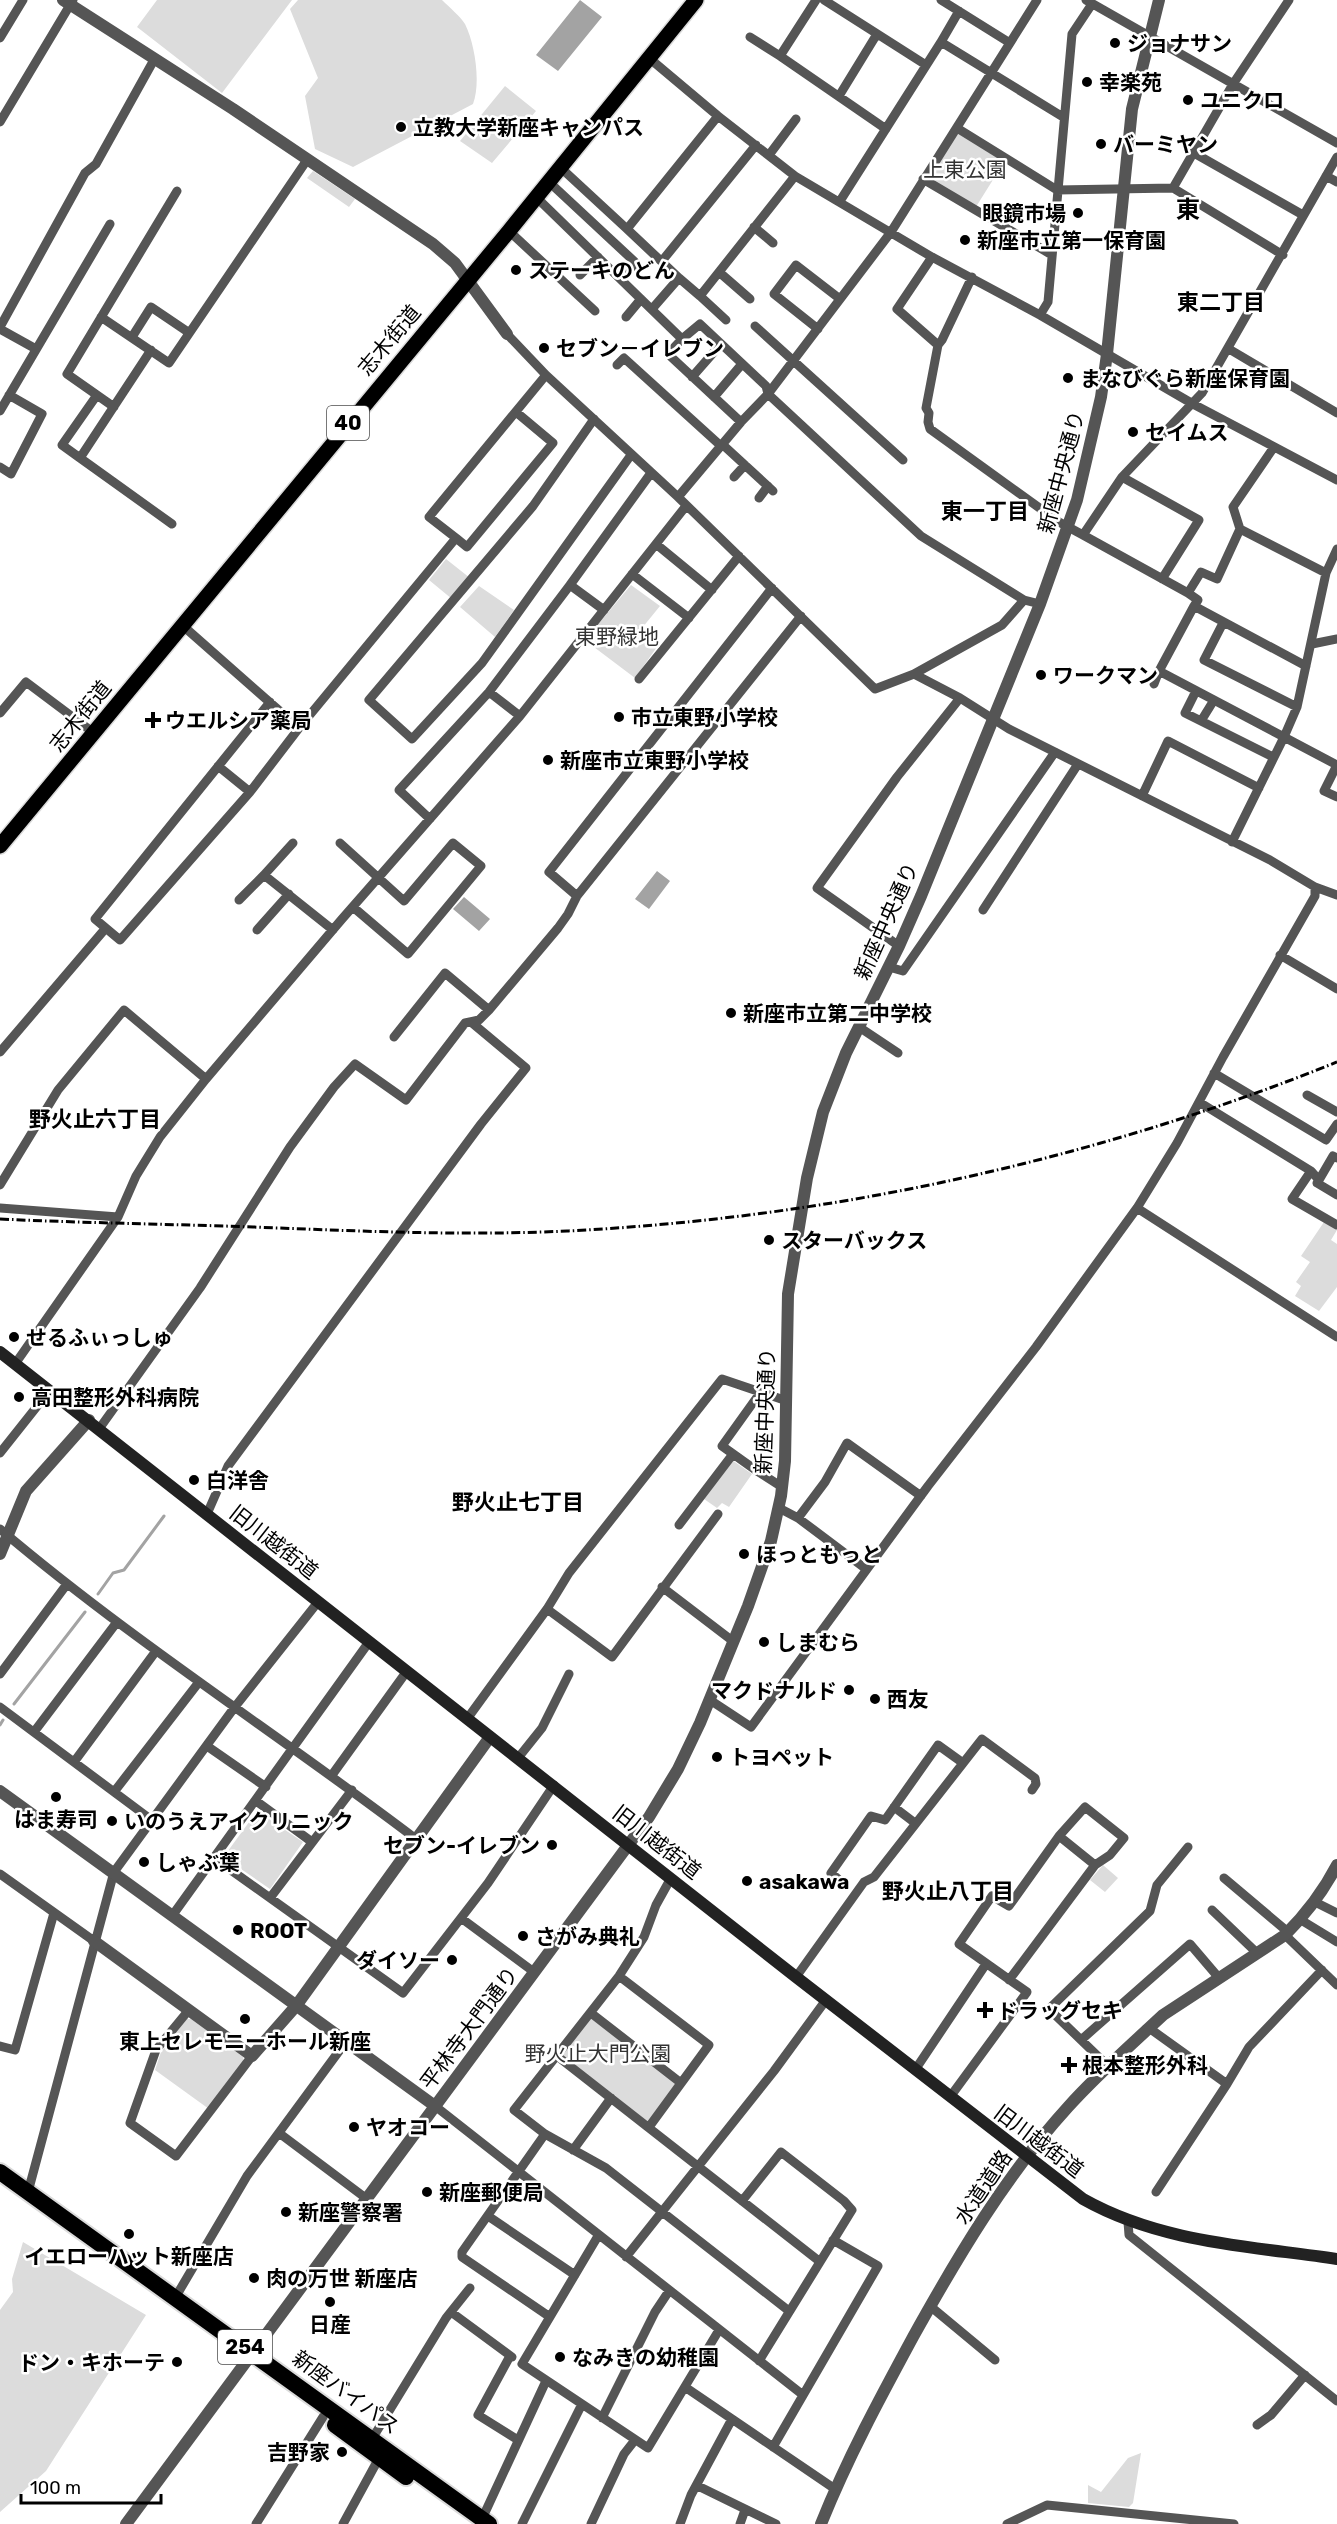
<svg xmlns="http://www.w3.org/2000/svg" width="1337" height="2524" font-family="Rubik,'Noto Sans JP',sans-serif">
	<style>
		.green { fill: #dcdcdc }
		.water { fill: #a3a3a3 }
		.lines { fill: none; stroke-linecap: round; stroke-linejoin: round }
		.stream { stroke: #a3a3a3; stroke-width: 3 }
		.primary-casing { stroke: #dbdbdb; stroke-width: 18 }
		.trunk-casing { stroke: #dbdbdb; stroke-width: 20 }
		.minor { stroke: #555; stroke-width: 9 }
		.tertiary { stroke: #555; stroke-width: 12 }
		.secondary { stroke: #222; stroke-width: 12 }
		.primary { stroke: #000; stroke-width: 15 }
		.trunk { stroke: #000; stroke-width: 16 }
		.rail { stroke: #000; stroke-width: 3; stroke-dasharray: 9 3 1.5 3; stroke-linecap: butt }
		.poi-dot { fill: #000; stroke: #fff; stroke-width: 2 }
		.labels { text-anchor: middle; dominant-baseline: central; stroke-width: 5; stroke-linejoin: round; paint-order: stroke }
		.shield { fill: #fff; stroke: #4c4c4c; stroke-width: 1.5 }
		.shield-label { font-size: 20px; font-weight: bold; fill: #000 }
		.poi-label { font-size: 21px; font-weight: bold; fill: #000; stroke: #fff; text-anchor: start }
		.park-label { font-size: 21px; fill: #333; stroke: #fff }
		.street-label { font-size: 21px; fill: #000; stroke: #fff }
		.neighbourhood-label { font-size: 22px; font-weight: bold; fill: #000; stroke: #fff }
		.quarter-label { font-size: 24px; font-weight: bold; fill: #000; stroke: #fff }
	</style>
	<rect width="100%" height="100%" fill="#fff"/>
	<path class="green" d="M 157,0 L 292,0 L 222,93 L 137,27 Z
		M 298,0 L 442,0 C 449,7 460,16 465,24 C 475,44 481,83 473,104 L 353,167 L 315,149 L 305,96 L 318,78 L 290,9 Z
		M 505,86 L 536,111 L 492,163 L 460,141 Z
		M 957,128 L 1006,159 L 974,210 L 923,179 Z
		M 313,171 L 355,199 L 349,207 L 307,178 Z
		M 446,559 L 470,578 L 452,599 L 429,580 Z
		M 631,585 L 660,606 L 638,633 L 657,647 L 635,678 L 582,638 L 600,622 Z
		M 479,586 L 514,610 L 495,637 L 460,607 Z
		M 1324,1222 L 1337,1230 L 1331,1240 L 1337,1244 L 1337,1287 L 1319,1311 L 1295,1296 L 1301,1286 L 1296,1282 L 1310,1262 L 1301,1256 Z
		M 732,1460 L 752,1474 L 729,1507 L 722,1503 L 717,1508 L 704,1499 Z
		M 257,1811 L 303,1842 L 270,1889 L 225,1858 L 225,1855 Z
		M 1103,1865 L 1118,1878 L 1105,1892 L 1090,1880 Z
		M 591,2013 L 681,2083 L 649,2127 L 557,2056 Z
		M 187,2019 L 191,2019 L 243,2057 L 244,2062 L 209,2109 L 155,2070 L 161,2052 Z
		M 23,2242 L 146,2315 L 46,2471 L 0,2512 L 0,2310 L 13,2292 L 12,2279 Z
		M 1141,2453 L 1133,2503 L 1129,2507 L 1088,2503 L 1088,2485 L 1101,2492 L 1128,2458 Z"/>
	<path class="water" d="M 580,0 L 602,17 L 558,71 L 536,55 Z
		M 657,871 L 670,881 L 649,909 L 635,899 Z
		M 464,897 L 490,919 L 479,931 L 453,909 Z"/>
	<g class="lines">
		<path class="stream" d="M 98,1594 L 113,1573 L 124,1570 L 164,1516
			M 14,1704 L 85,1612
			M 0,1725 L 3,1720"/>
		<g class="primary-casing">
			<path id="primary" d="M 0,846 L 509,231 L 696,0"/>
		</g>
		<g class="trunk-casing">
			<path id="trunk" d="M 0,2172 L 489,2524
				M 335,2425 L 406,2477"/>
		</g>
		<path class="minor" d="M 816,0 L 780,56 L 886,129
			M 824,0 L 926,65
			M 941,0 L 1010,43
			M 1086,0 L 1337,143
			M 1092,4 L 1072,34 L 1048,302 L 1040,315 L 1193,404 L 1337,480
			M 750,37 L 780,56
			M 0,38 L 23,0
			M 941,42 L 959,11
			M 649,58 L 718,116 L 795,176 L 932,257 L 1040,315
			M 839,96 L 877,34
			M 0,122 L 73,0
			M 957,128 L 1057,190 L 1173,188 L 1233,84 L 1289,0
			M 1194,153 L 1303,215
			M 769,155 L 796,119
			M 561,168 L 627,229
			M 1326,176 L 1337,182
			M 923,179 L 1052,255
			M 549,182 L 636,263 L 621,279
			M 1173,188 L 1283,255
			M 536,197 L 682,339 L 668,354 L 741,422
			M 840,201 L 941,42 L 1063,117
			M 754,227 L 773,243
			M 509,231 L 595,311
			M 932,257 L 897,309 L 938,345 L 926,408 L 929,413 L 928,422 L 930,429 L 1059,522 L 1083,535 L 1122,477 L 1202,393 L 1337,157
			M 662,261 L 756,145
			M 719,272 L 750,299
			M 580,275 L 598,257
			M 679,278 L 627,229 L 718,116
			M 700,296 L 726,320
			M 652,309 L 679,278 L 700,296 L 795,176
			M 101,317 L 169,363 L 307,160
			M 626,317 L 641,299
			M 755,326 L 903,460
			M 0,327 L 85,173 L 96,164 L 155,58
			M 0,329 L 36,349
			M 818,329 L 774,294 L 796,265 L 840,299
			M 507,334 L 546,375 L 678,497 L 875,689 L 914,674 L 1002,625 L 1024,600 L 1040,604
			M 132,337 L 151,307 L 188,332
			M 682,339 L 700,324 L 766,386 L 768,394 L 921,536 L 1024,600
			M 938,345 L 942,340 L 972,277
			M 1229,349 L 1337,413
			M 151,350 L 80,458 L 172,524
			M 617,365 L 624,358 L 721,446
			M 692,377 L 721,344
			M 714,397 L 742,364
			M 114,407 L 67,374 L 177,191
			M 0,411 L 110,224
			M 594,419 L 533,506 L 369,700 L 412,739 L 482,663 L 631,455
			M 722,444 L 773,491
			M 80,458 L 62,445 L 97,395
			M 0,467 L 11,474 L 42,414 L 9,395
			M 734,477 L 745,465
			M 1122,477 L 1199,520 L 1162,579
			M 678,497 L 741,422 L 768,394 L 891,232 L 1037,0
			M 759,498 L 768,486
			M 1240,529 L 1233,507 L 1274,447
			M 1083,535 L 1188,593 L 1198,600 L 1194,606 L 1306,666
			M 456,538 L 467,547 L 553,443 L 516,412
			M 656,544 L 712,590
			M 632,574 L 689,618
			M 1188,593 L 1201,572 L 1217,579 L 1240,529 L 1326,573
			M 1194,606 L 1159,671 L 1337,765
			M 604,610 L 570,585 L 651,473
			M 1223,623 L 1204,660 L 1297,707
			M 182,625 L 299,728
			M 1312,644 L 1337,639
			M 639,679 L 739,556
			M 1154,684 L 1159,671
			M 1196,691 L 1185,713 L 1201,721
			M 489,692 L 520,716
			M 1214,700 L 1201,721 L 1273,757
			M 270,702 L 95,919 L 120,940 L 250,792 L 299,728 L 456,538 L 429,517 L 546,375
			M 0,713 L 26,682 L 94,733
			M 1337,765 L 1324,791 L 1337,797
			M 218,766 L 250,792
			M 1142,796 L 1168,741 L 1259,788
			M 430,819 L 399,790 L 489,692 L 570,585
			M 1232,842 L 1284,737 L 1297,707 L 1326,573 L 1337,549
			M 293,843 L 264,875 L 333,930
			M 340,843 L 404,901 L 453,843 L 481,866 L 408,954 L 353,907
			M 1315,887 L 1337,895
			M 577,896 L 549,872 L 772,588
			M 239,900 L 264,875
			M 983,910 L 1078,764
			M 257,930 L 289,894
			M 899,946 L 817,888 L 897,777 L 960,698
			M 1280,955 L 1337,989
			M 889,967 L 903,971 L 1055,752
			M 859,1027 L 898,1053
			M 394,1037 L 445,973 L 489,1010
			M 0,1052 L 105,929
			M 1214,1073 L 1326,1140 L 1337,1124
			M 1307,1095 L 1337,1112
			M 1199,1102 L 1311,1171 L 1319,1180 L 1317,1183 L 1337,1195
			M 1311,1171 L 1292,1199 L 1337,1225
			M 1319,1180 L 1333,1156 L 1337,1158
			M 0,1185 L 58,1090 L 124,1010 L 206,1079
			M 0,1208 L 118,1217
			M 1137,1208 L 1337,1337
			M 15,1364 L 118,1217 L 136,1176 L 160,1137 L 206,1079 L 342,919 L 520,716 L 686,506
			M 760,1393 L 722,1446 L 757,1471 L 782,1487
			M 99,1429 L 200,1288 L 290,1147 L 334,1087 L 355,1064 L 406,1100 L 465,1023 L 479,1020 L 489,1010 L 558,928 L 568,914 L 577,896 L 801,616
			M 0,1453 L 50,1390
			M 779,1508 L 798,1518 L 866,1569
			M 207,1514 L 228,1466 L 481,1124 L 526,1068 L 471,1022
			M 798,1518 L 825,1482 L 847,1443 L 921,1496
			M 679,1525 L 733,1454
			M 0,1529 C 132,1641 278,1734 416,1839
			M 662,1587 L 734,1642
			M 547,1609 L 612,1657 L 718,1514
			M 0,1674 L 67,1584
			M 710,1700 L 751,1727 L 928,1486 L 1036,1347 L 1137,1208 L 1177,1143 L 1223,1057 L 1315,896 L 1315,887 L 1270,860 L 1009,729 L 960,698 L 914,674
			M 0,1707 L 153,1821
			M 467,1719 L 547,1609 L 569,1573 L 722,1379 L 787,1401
			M 34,1732 L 117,1622
			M 207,1746 L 266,1787
			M 518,1758 L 542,1728 L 569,1674
			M 74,1762 L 156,1651
			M 332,1775 L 407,1671
			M 114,1792 L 199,1682
			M 256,1801 L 312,1842
			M 894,1807 L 915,1823
			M 1059,1836 L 1095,1865
			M 214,1858 L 403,1993 L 488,1883 L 554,1785
			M 0,1874 L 94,1941
			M 1224,1878 L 1288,1932
			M 838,1879 L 831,1873 L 871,1816 L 885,1820 L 938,1745 L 963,1763
			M 270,1898 L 352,1790
			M 1315,1902 L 1337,1913
			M 1212,1910 L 1257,1953
			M 172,1916 L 369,1642
			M 461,1918 L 534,1972
			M 1301,1920 L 1337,1942
			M 1285,1935 L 1337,1985
			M 619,1976 L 709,2045 L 649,2127
			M 796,1977 L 864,1882 L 874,1877 L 982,1739 L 1035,1778 L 1036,1784 L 1032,1790
			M 188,2011 L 156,2050 L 130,2123 L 176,2156 L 252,2056
			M 591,2013 L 681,2083
			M 1149,2028 L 1227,2084
			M 1081,2040 L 1190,1944 L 1219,1978
			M 0,2046 L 15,2050 L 54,1913
			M 557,2056 L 819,2261
			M 1108,2066 L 1049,2009 L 1150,1911 L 1157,1885 L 1188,1847
			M 915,2070 L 986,1964
			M 950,2097 L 1027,1992 L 959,1944 L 992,1896 L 1009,1906 L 1059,1836 L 1085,1807 L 1124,1838 L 1110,1855 L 1095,1865 L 1009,1980
			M 435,2106 L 803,2395
			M 279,2133 L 367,2199
			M 545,2134 L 606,2168 L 789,2311
			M 573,2150 L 611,2098
			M 28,2192 L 114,1872 L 234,1708 L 318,1602
			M 1156,2192 L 1227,2084 L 1249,2047 L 1322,1970
			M 742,2201 L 781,2152 L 844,2201 L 852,2210 L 759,2361
			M 488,2216 L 575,2275
			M 1128,2222 L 1129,2235 L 1337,2401
			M 598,2236 L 522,2364 L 648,2448 L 719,2330
			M 626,2257 L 774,2071 L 826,2000
			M 175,2298 L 247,2176 L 345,2043
			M 930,2306 L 995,2360
			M 451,2312 L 512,2357
			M 550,2317 L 462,2257 L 462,2252 L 545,2134 L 514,2110 L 619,1976 L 644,1937 L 656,1905 L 671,1878
			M 510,2356 L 478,2415 L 518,2440
			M 685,2387 L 835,2489
			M 602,2418 L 655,2312 L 669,2291
			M 1257,2425 L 1271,2415 L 1305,2375
			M 372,2439 L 446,2318 L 470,2288
			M 773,2447 L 878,2266 L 833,2240
			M 698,2486 L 776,2524
			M 482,2519 L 546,2381
			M 256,2524 L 323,2417
			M 343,2524 L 379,2458
			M 522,2524 L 582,2404
			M 591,2524 L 624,2454 L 635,2440
			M 680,2524 L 691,2495 L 732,2419
			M 740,2524 L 745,2510
			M 1007,2524 L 1047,2505 L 1234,2524"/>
		<path class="tertiary" d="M 63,0 L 233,109 L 433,244 L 455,263 L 507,334
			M 0,1554 L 26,1491 L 89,1420
			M 0,1791 L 435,2106
			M 94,1941 L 252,2056 L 296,2006 L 490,1737
			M 126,2524 L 649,1817 L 678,1769 L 700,1723 L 748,1606 L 771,1541 L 781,1496 L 785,1461 L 788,1294 L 807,1178 L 823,1112 L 846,1053 L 899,946 L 921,896 L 1040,604 L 1077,500 L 1101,397 L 1107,354 L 1132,109 L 1159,0
			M 821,2524 C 847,2459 880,2398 913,2337 C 958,2256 1006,2175 1068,2107 C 1093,2079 1122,2053 1149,2028 L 1163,2015 L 1285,1935 C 1306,1914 1323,1892 1337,1865"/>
		<path class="secondary" d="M 0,1352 L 796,1977 L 1083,2199 C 1161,2243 1250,2246 1337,2259"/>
		<use href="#primary" class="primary"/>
		<use href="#trunk" class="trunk"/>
		<path class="rail" d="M 0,1219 C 84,1223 168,1224 253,1227 C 357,1231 462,1236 567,1231 C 830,1218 1092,1161 1337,1062"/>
	</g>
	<g class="poi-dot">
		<circle cx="1115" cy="43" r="6"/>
		<circle cx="1087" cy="82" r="6"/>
		<circle cx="1188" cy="100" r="6"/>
		<circle cx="401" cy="127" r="6"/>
		<circle cx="1101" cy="144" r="6"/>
		<circle cx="1078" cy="213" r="6"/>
		<circle cx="965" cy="240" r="6"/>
		<circle cx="516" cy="270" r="6"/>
		<circle cx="544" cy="348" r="6"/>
		<circle cx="1068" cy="378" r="6"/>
		<circle cx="1133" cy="432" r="6"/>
		<circle cx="1041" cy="675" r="6"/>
		<circle cx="619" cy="717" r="6"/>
		<path d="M150 711h6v6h6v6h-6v6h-6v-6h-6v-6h6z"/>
		<circle cx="548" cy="760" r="6"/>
		<circle cx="731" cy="1013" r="6"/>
		<circle cx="769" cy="1240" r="6"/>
		<circle cx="14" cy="1337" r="6"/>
		<circle cx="19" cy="1397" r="6"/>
		<circle cx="194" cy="1480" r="6"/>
		<circle cx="744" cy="1554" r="6"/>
		<circle cx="764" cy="1642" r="6"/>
		<circle cx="849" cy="1690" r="6"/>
		<circle cx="875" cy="1699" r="6"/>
		<circle cx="717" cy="1757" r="6"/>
		<circle cx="56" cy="1797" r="6"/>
		<circle cx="112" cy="1821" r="6"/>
		<circle cx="552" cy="1845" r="6"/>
		<circle cx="144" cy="1862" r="6"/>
		<circle cx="747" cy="1881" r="6"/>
		<circle cx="238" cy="1930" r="6"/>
		<circle cx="523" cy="1936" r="6"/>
		<circle cx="452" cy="1960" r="6"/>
		<path d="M982 2001h6v6h6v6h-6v6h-6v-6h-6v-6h6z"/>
		<circle cx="245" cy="2019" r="6"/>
		<path d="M1066 2056h6v6h6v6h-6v6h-6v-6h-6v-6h6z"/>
		<circle cx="354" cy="2127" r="6"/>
		<circle cx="427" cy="2192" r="6"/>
		<circle cx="286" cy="2212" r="6"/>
		<circle cx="129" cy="2234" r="6"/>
		<circle cx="254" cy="2278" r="6"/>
		<circle cx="330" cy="2302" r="6"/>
		<circle cx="560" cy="2357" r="6"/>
		<circle cx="177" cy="2362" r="6"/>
		<circle cx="342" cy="2452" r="6"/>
	</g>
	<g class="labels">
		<g class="shield">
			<rect x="327" y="406" width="42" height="34" rx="4.5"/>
			<rect x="218" y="2330" width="54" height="34" rx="4.5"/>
		</g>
		<g class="shield-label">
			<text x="348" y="423">40</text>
			<text x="245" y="2347">254</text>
		</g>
		<g class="poi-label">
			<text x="1127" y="43">ジョナサン</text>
			<text x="1099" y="82">幸楽苑</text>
			<text x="1200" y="100">ユニクロ</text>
			<text x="413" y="127">立教大学新座キャンパス</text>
			<text x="1113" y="144">バーミヤン</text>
			<text x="1066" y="213" text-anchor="end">眼鏡市場</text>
			<text x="977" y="240">新座市立第一保育園</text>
			<text x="528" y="270">ステーキのどん</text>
			<text x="556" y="348">セブン－イレブン</text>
			<text x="1080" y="378">まなびぐら新座保育園</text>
			<text x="1145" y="432">セイムス</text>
			<text x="1053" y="675">ワークマン</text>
			<text x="631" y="717">市立東野小学校</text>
			<text x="165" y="720">ウエルシア薬局</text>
			<text x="560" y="760">新座市立東野小学校</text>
			<text x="743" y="1013">新座市立第二中学校</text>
			<text x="781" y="1240">スターバックス</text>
			<text x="26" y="1337">せるふぃっしゅ</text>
			<text x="31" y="1397">高田整形外科病院</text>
			<text x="206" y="1480">白洋舎</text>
			<text x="756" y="1554">ほっともっと</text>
			<text x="776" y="1642">しまむら</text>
			<text x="837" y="1690" text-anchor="end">マクドナルド</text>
			<text x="887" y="1699">西友</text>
			<text x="729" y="1757">トヨペット</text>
			<text x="56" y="1819" text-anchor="middle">はま寿司</text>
			<text x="124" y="1821">いのうえアイクリニック</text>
			<text x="540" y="1845" text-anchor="end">セブン-イレブン</text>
			<text x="156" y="1862">しゃぶ葉</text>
			<text x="759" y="1881">asakawa</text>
			<text x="250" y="1930">ROOT</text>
			<text x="535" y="1936">さがみ典礼</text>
			<text x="440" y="1960" text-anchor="end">ダイソー</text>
			<text x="997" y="2010">ドラッグセキ</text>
			<text x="245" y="2041" text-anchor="middle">東上セレモニーホール新座</text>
			<text x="1082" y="2065">根本整形外科</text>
			<text x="366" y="2127">ヤオコー</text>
			<text x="439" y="2192">新座郵便局</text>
			<text x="298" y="2212">新座警察署</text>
			<text x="129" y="2256" text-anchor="middle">イエローハット新座店</text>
			<text x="266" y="2278">肉の万世 新座店</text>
			<text x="330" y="2324" text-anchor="middle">日産</text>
			<text x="572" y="2357">なみきの幼稚園</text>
			<text x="165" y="2362" text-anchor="end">ドン・キホーテ</text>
			<text x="330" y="2452" text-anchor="end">吉野家</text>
		</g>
		<g class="park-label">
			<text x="965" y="169">上東公園</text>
			<text x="617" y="636">東野緑地</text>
			<text x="598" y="2053">野火止大門公園</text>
		</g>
		<g class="street-label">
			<text transform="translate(389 340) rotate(-50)">志木街道</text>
			<text transform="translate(1061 472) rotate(-75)">新座中央通り</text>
			<text transform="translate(80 716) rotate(-51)">志木街道</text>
			<text transform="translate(886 921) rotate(-66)">新座中央通り</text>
			<text transform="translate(765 1411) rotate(-88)">新座中央通り</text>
			<text transform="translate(274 1542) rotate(38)">旧川越街道</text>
			<text transform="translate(657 1842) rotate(38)">旧川越街道</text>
			<text transform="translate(469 2028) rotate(-53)">平林寺大門通り</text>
			<text transform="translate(1039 2141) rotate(37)">旧川越街道</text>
			<text transform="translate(983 2187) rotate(-56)">水道道路</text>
			<text transform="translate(346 2392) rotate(36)">新座バイパス</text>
		</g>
		<g class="neighbourhood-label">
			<text x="1221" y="302">東二丁目</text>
			<text x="985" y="511">東一丁目</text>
			<text x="95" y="1119">野火止六丁目</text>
			<text x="518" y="1502">野火止七丁目</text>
			<text x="948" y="1891">野火止八丁目</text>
		</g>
		<g class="quarter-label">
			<text x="1188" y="210">東</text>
		</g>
	</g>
	<path d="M21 2494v9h140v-9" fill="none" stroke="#000000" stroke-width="3"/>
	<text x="30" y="2494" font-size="18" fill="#000000" stroke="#ffffff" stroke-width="4.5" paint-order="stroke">100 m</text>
</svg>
